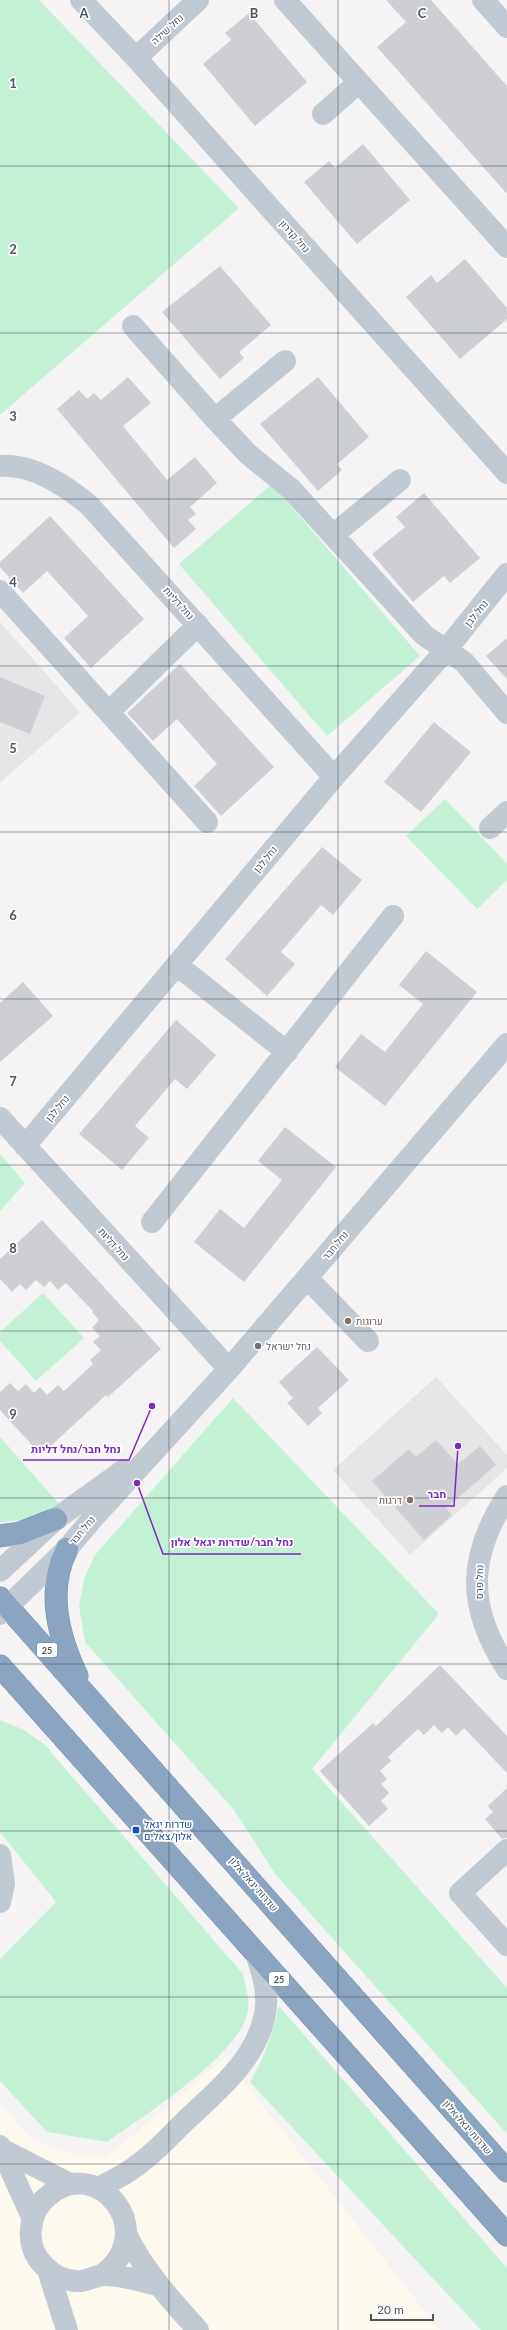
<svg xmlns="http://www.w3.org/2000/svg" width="507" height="2330" font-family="Lato,Heebo,sans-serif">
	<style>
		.commercial { fill: #fdf9ef }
		.education { fill: #e6e4e5 }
		.green { fill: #c3f1d5 }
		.building { fill: #cdcfd5 }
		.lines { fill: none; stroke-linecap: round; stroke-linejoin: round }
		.highway-casing { stroke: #7690ad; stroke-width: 23 }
		.minor { stroke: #c1cad2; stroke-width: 22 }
		.highway { stroke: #8ba5c1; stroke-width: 22 }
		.grid { fill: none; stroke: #4a5661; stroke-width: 1; stroke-opacity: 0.55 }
		.education-dot { fill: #8d6e63; stroke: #fff; stroke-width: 1.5 }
		.worship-dot { fill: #6b7280; stroke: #fff; stroke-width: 1.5 }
		.transit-dot { fill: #1a4fb4; stroke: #fff; stroke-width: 1.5 }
		.labels { text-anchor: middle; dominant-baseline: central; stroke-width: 3.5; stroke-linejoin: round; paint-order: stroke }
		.shield { fill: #fff; stroke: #808990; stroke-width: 1 }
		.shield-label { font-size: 9px; font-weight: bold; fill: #4a5661 }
		.street-label { font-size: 10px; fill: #4a5661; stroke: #fff }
		.education-label { font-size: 10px; fill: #785e54; stroke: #fff; text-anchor: start }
		.worship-label { font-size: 10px; fill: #5b616d; stroke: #fff; text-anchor: start }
		.transit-label { font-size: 10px; fill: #164399; stroke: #fff; text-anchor: start }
		.grid-label { font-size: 13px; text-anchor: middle; font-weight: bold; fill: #4a5661; stroke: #fff; stroke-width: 3.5; stroke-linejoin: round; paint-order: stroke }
		.leader { fill: none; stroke: #7b2cbf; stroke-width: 1.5 }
		.callout-dot { fill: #7b2cbf; stroke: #fff; stroke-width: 1.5 }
		.callout-label { font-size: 11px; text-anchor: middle; font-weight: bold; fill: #7b2cbf; stroke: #fff; stroke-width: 3.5; stroke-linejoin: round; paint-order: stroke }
	</style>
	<rect width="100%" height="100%" fill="#f5f3f3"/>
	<path class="commercial" d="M 225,2058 L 440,2330 L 0,2330 L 0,2103 L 31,2139 L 80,2156 L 107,2157 Z"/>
	<path class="education" d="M 0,622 L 80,712 L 0,783 Z
		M 436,1377 L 507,1455 L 507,1468 L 410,1555 L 333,1470 Z"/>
	<path class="green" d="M 0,0 L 39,0 L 239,208 L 0,415 Z
		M 272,484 L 420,656 L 327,736 L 179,564 Z
		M 445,799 L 507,864 L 507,880 L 477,909 L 406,836 Z
		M 0,1154 L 25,1183 L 0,1211 Z
		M 43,1293 L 84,1338 L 36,1381 L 0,1341 L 0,1332 Z
		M 233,1398 L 439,1614 L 312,1769 L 507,1988 L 507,2134 L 276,1875 L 234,1810 L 85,1642 L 79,1606 L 84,1579 L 95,1555 Z
		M 0,1437 L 60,1505 L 38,1519 L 0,1522 Z
		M 0,1720 L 24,1730 L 44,1744 L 243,1974 C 245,1985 250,1999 248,2010 C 242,2054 143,2116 107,2142 L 47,2132 L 0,2081 L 0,1959 L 56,1902 L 0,1832 Z
		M 279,2006 L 507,2268 L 507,2330 L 481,2330 L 250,2082 C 265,2057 272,2034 279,2006 Z"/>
	<path class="building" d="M 386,0 L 431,0 L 507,86 L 507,194 L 377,47 L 406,22 Z
		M 249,13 L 307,82 L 255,126 L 203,64 L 231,40 L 225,33 Z
		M 363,144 L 410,200 L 357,244 L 304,182 L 329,161 L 335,168 Z
		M 465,259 L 507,308 L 507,319 L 460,359 L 406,297 L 431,275 L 437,283 Z
		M 220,266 L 271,325 L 239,352 L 244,358 L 220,379 L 162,312 Z
		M 128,377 L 151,403 L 123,426 L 137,443 L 167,480 L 195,457 L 217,483 L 190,507 L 196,514 L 188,520 L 196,529 L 174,548 L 57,409 L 79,390 L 87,399 L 94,393 L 101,400 Z
		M 318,377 L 369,437 L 337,464 L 342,470 L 318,491 L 260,424 Z
		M 424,493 L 480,558 L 450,583 L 444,576 L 413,602 L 372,554 L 405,527 L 396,517 Z
		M 50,516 L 144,619 L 91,668 L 64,638 L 88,616 L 47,571 L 23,593 L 0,567 L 0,562 Z
		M 507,638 L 507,679 L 486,656 Z
		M 180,664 L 274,767 L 221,816 L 194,786 L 217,764 L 177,719 L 153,741 L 127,713 Z
		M 0,677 L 45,696 L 30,734 L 0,722 Z
		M 434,722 L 471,752 L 421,812 L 384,782 Z
		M 322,847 L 362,880 L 333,915 L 321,905 L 281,952 L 295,964 L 267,996 L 225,959 Z
		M 426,951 L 477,992 L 385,1106 L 335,1067 L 361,1034 L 385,1052 L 423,1004 L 399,985 Z
		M 23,982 L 53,1016 L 0,1062 L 0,1003 Z
		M 176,1020 L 216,1055 L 187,1089 L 175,1079 L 135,1126 L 149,1138 L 122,1170 L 79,1134 Z
		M 285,1127 L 336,1167 L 244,1282 L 194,1242 L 220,1209 L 244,1228 L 282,1180 L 258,1161 Z
		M 42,1220 L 161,1349 L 108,1397 L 106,1395 L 41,1455 L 0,1410 L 0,1392 L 10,1383 L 18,1391 L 26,1384 L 34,1393 L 40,1387 L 47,1395 L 58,1385 L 64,1391 L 93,1364 L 90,1360 L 101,1350 L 93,1342 L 100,1336 L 92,1328 L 99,1320 L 92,1312 L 93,1311 L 66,1283 L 58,1290 L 50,1281 L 44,1287 L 36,1280 L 26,1290 L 20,1284 L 12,1292 L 0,1279 L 0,1259 Z
		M 317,1347 L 349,1380 L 318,1408 L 322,1413 L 308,1426 L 287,1403 L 293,1398 L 279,1382 Z
		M 436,1440 L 458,1464 L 480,1446 L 496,1465 L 446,1508 L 452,1515 L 424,1540 L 372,1481 L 409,1449 L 416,1457 Z
		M 440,1665 L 507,1736 L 507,1773 L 464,1728 L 456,1736 L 448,1727 L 442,1733 L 434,1725 L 424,1735 L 418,1729 L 388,1757 L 391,1761 L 380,1771 L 387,1779 L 381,1784 L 389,1793 L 381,1801 L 388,1809 L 369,1826 L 320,1771 L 373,1723 L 376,1726 Z
		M 507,1788 L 507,1838 L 502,1839 L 485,1819 L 493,1812 L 488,1806 Z"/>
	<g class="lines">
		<g class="highway-casing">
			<path id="highway" d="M 0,1536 L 20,1533 L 56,1519
				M 67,1549 C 46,1590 58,1636 77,1676
				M 0,1598 L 507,2171
				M 0,1666 L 507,2235"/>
		</g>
		<path class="minor" d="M 81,0 L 136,58 L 507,473
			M 285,0 L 507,247
			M 483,0 L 507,27
			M 136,58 L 198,0
			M 323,114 L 359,82
			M 133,326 L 215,419 L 248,454 L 291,489 L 424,635 L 464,662 L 507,713
			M 215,419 L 285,361
			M 0,466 C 33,464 64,485 88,504 L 334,777
			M 333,535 L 400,480
			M 0,591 L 207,822
			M 109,712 L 198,625
			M 490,828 L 507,812
			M 177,965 L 287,1052
			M 0,1118 L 229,1369
			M 25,1146 L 334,777 L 446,650 L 507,574
			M 152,1222 L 393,916
			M 307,1278 L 368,1341
			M 507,1496 C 467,1558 467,1607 507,1669
			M 0,1571 L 56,1519 L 124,1470
			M 0,1614 L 67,1549 L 93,1518 L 229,1369 L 507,1044
			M 507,1850 L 460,1893 L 507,1945
			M 0,1855 L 4,1884 L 0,1902
			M 0,2146 L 32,2217
			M 3,2150 L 70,2184
			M 98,2188 C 114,2180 130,2172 144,2160 C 158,2149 171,2135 184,2122 C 215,2093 254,2062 264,2018 C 270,1995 263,1975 256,1953
			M 127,2236 C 145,2272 171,2300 198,2330
			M 48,2270 L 67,2330
			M 102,2275 C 162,2231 96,2153 48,2196 C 37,2205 32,2215 31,2229 C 27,2257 54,2283 81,2281 C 89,2280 97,2275 105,2275 C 123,2275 140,2281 158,2285"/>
		<use href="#highway" class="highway"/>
	</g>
	<path class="grid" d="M 169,0 L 169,2330M 338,0 L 338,2330M 0,166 L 507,166M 0,333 L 507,333M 0,499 L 507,499M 0,666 L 507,666M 0,832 L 507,832M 0,999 L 507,999M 0,1165 L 507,1165M 0,1331 L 507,1331M 0,1498 L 507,1498M 0,1664 L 507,1664M 0,1831 L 507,1831M 0,1997 L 507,1997M 0,2164 L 507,2164"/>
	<g class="education-dot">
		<circle cx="348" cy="1321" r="4"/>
		<circle cx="410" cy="1500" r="4"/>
	</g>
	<circle class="worship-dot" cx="258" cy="1346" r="4"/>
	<rect class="transit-dot" x="132" y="1826" width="8" height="8" rx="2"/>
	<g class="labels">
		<g class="shield">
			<rect x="37" y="1643" width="20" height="14" rx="3"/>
			<rect x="269" y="1972" width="20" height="14" rx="3"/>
		</g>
		<g class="shield-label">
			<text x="47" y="1650">25</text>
			<text x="279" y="1979">25</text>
		</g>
		<g class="street-label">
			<text transform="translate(167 29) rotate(-43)">נחל שילה</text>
			<text transform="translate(295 236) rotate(48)">נחל קדרון</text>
			<text transform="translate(179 603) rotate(48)">נחל דליות</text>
			<text transform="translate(476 613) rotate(-51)">נחל לבן</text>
			<text transform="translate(265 859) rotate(-50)">נחל לבן</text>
			<text transform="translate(57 1108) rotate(-50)">נחל לבן</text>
			<text transform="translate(114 1244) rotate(48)">נחל דליות</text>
			<text transform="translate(335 1245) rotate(-50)">נחל חבר</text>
			<text transform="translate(82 1530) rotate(-50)">נחל חבר</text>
			<text transform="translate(479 1582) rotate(-89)">נחל פרס</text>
			<text transform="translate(254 1884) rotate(49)">שדרות יגאל אלון</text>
			<text transform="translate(468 2127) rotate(49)">שדרות יגאל אלון</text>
		</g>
		<g class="education-label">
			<text x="356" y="1321">ערוגות</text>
			<text x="402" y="1500" text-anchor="end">דרגות</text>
		</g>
		<g class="worship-label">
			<text x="266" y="1346">נחל ישראל</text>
		</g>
		<g class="transit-label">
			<text x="144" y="1824">שדרות יגאל<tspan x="144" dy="12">אלון/צאלים</tspan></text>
		</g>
	</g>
	<g class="grid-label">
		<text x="84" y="18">A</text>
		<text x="254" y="18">B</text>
		<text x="422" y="18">C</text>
		<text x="13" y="88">1</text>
		<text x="13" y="254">2</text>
		<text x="13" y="421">3</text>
		<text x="13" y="587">4</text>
		<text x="13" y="753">5</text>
		<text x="13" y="920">6</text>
		<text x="13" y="1086">7</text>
		<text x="13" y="1253">8</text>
		<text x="13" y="1419">9</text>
	</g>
	<path class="leader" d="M152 1406L129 1460H23M458 1446L454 1506H419M137 1483L163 1554H301"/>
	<g class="callout-dot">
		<circle cx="152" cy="1406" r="4"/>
		<circle cx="458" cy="1446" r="4"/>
		<circle cx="137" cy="1483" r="4"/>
	</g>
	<g class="callout-label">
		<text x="76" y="1453">נחל חבר/נחל דליות</text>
		<text x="437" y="1498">חבר</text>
		<text x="232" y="1546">נחל חבר/שדרות יגאל אלון</text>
	</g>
	<path d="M371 2314v6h62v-6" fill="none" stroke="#4a5661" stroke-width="2"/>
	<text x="377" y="2314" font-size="12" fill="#4a5661" stroke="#ffffff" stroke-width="3" paint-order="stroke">20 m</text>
</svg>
